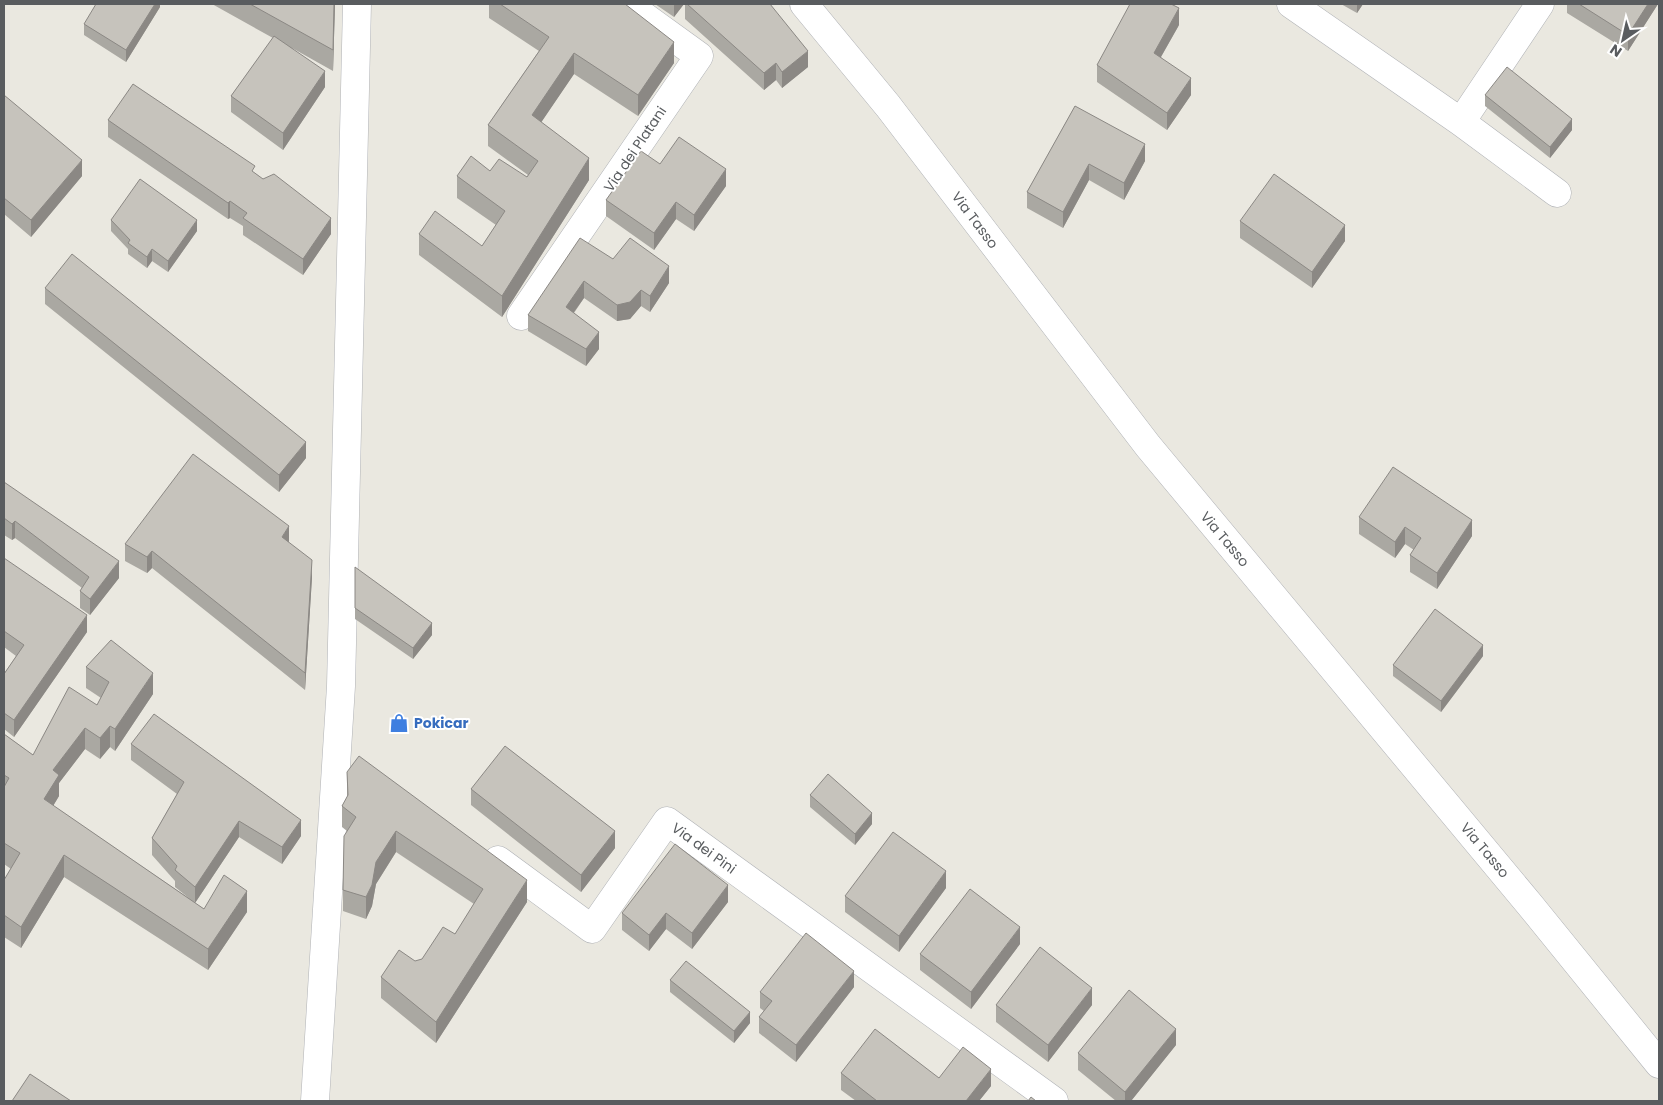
<svg xmlns="http://www.w3.org/2000/svg" width="1663" height="1105" font-family="Poppins,sans-serif">
	<style>
		.lines { fill: none; stroke-linecap: round; stroke-linejoin: round }
		.minor-casing { stroke: #b0b2b6; stroke-width: 29 }
		.minor { stroke: #fff; stroke-width: 28 }
		.wall { fill: #aaa8a2 }
		.shaded-wall { fill: #8b8884 }
		.building { fill: #c6c3bc; stroke: #8b8884 }
		.labels { text-anchor: middle; dominant-baseline: central; stroke-width: 4; stroke-linejoin: round; paint-order: stroke }
		.street-label { font-size: 14px; fill: #595c5f; stroke: #fff }
		.shop-label { font-size: 14px; font-weight: bold; fill: #366cbe; stroke: #fff; text-anchor: start }
	</style>
	<rect width="100%" height="100%" fill="#eae8e0"/>
	<g class="lines">
		<g class="minor-casing">
			<path id="minor" d="M 804,4 L 888,106 L 1148,446 L 1530,905 L 1659,1064
				M 1291,4 L 1461,122 L 1557,193
				M 1461,122 L 1540,4
				M 521,316 L 699,56 L 627,4
				M 498,860 L 592,929 L 667,821 L 1054,1101
				M 315,1101 L 341,686 L 357,4"/>
		</g>
		<use href="#minor" class="minor"/>
	</g>
	<path class="wall" d="M 160,4 L 160,7 L 126,62 L 84,35 L 84,24 Z
		M 212,4 L 335,4 L 333,71 L 292,48 L 325,87 L 283,150 L 231,112 L 231,96 L 273,38 Z
		M 489,4 L 625,4 L 674,63 L 638,116 L 574,74 L 541,122 L 589,180 L 502,317 L 419,255 L 419,234 L 482,246 L 496,225 L 457,198 L 457,176 L 490,171 L 527,177 L 528,175 L 488,146 L 488,125 L 539,51 L 489,18 Z
		M 655,4 L 684,4 L 674,17 Z
		M 685,4 L 770,4 L 808,67 L 782,88 L 776,80 L 764,90 L 685,19 Z
		M 1341,4 L 1363,4 L 1357,13 Z
		M 1567,4 L 1658,4 L 1628,51 L 1567,13 Z
		M 1179,25 L 1161,57 L 1191,95 L 1167,130 L 1097,82 L 1097,65 Z
		M 4,95 L 82,176 L 31,237 L 4,214 Z
		M 1485,95 L 1572,130 L 1550,158 L 1485,106 Z
		M 1075,106 L 1145,161 L 1124,200 L 1089,180 L 1063,228 L 1027,208 L 1027,192 Z
		M 108,120 L 255,173 L 331,234 L 303,275 L 243,235 L 243,226 L 230,218 L 228,219 L 108,137 Z
		M 660,164 L 726,186 L 694,231 L 676,219 L 654,250 L 606,216 L 606,200 Z
		M 111,220 L 197,231 L 168,272 L 152,261 L 147,268 L 128,254 L 128,249 L 111,231 Z
		M 1240,221 L 1345,241 L 1312,288 L 1240,238 Z
		M 613,259 L 669,283 L 650,312 L 641,306 L 630,319 L 617,321 L 584,298 L 574,313 L 599,349 L 586,366 L 528,331 L 528,315 Z
		M 45,288 L 306,458 L 279,492 L 45,304 Z
		M 4,482 L 119,578 L 90,615 L 80,608 L 80,591 L 82,588 L 15,538 L 12,540 L 4,535 Z
		M 1359,517 L 1472,536 L 1437,589 L 1410,572 L 1410,555 L 1414,550 L 1405,544 L 1395,558 L 1359,534 Z
		M 289,543 L 312,577 L 305,690 L 152,568 L 147,573 L 125,561 L 125,544 Z
		M 4,558 L 87,632 L 14,737 L 4,729 L 4,674 L 16,656 L 4,647 Z
		M 355,567 L 432,635 L 413,659 L 355,619 Z
		M 1483,656 L 1441,712 L 1393,676 L 1393,665 Z
		M 86,667 L 153,694 L 115,751 L 110,747 L 100,759 L 85,749 L 59,783 L 59,796 L 53,806 L 190,899 L 175,887 L 175,881 L 152,855 L 152,838 L 177,794 L 131,760 L 131,744 L 301,836 L 282,864 L 239,837 L 195,903 L 204,909 L 247,912 L 208,970 L 64,877 L 21,948 L 4,937 L 4,880 L 11,869 L 4,864 L 4,734 L 33,755 L 97,705 L 101,698 L 86,688 Z
		M 347,772 L 527,902 L 436,1043 L 381,998 L 381,977 L 422,959 L 455,934 L 474,904 L 396,852 L 376,884 L 372,906 L 366,919 L 343,911 L 343,890 L 347,831 L 342,827 L 342,806 L 347,797 Z
		M 471,789 L 615,848 L 581,892 L 471,805 Z
		M 810,795 L 872,824 L 855,845 L 810,807 Z
		M 946,888 L 899,952 L 845,912 L 845,896 Z
		M 728,902 L 692,949 L 666,929 L 649,951 L 622,930 L 622,913 Z
		M 1020,944 L 971,1009 L 920,970 L 920,954 Z
		M 670,980 L 750,1023 L 734,1043 L 670,992 Z
		M 854,987 L 796,1062 L 759,1033 L 759,1017 L 764,1011 L 760,1008 L 760,992 Z
		M 996,1005 L 1092,1005 L 1048,1062 L 996,1022 Z
		M 1176,1045 L 1131,1101 L 1116,1101 L 1078,1070 L 1078,1053 Z
		M 841,1073 L 939,1078 L 991,1086 L 979,1101 L 856,1101 L 841,1090 Z"/>
	<path class="shaded-wall" d="M 155,4 L 160,4 L 160,7 L 126,62 L 126,50 Z
		M 334,4 L 335,4 L 333,71 L 333,50 Z
		M 674,4 L 684,4 L 674,17 Z
		M 1357,4 L 1363,4 L 1357,13 Z
		M 1648,4 L 1658,4 L 1628,51 L 1628,35 Z
		M 1179,8 L 1179,25 L 1154,69 L 1154,53 Z
		M 674,42 L 674,63 L 638,116 L 638,95 Z
		M 808,51 L 808,67 L 782,88 L 782,72 Z
		M 574,53 L 574,74 L 532,136 L 532,115 Z
		M 776,63 L 776,80 L 764,90 L 764,73 Z
		M 325,71 L 325,87 L 283,150 L 283,133 Z
		M 1191,78 L 1191,95 L 1167,130 L 1167,113 Z
		M 1572,119 L 1572,130 L 1550,158 L 1550,147 Z
		M 1145,144 L 1145,161 L 1124,200 L 1124,183 Z
		M 589,158 L 589,180 L 502,317 L 502,296 Z
		M 82,160 L 82,176 L 31,237 L 31,220 Z
		M 1089,164 L 1089,180 L 1063,228 L 1063,212 Z
		M 726,169 L 726,186 L 694,231 L 694,215 Z
		M 230,201 L 230,218 L 228,219 L 228,203 Z
		M 676,202 L 676,219 L 654,250 L 654,233 Z
		M 331,218 L 331,234 L 303,275 L 303,259 Z
		M 197,220 L 197,231 L 168,272 L 168,261 Z
		M 1345,225 L 1345,241 L 1312,288 L 1312,272 Z
		M 152,249 L 152,261 L 147,268 L 147,257 Z
		M 669,266 L 669,283 L 650,312 L 650,296 Z
		M 584,281 L 584,298 L 566,323 L 566,307 Z
		M 641,290 L 641,306 L 630,319 L 617,321 L 617,305 Z
		M 599,332 L 599,349 L 586,366 L 586,349 Z
		M 306,442 L 306,458 L 279,492 L 279,475 Z
		M 1472,520 L 1472,536 L 1437,589 L 1437,573 Z
		M 15,521 L 15,538 L 12,540 L 12,524 Z
		M 289,526 L 289,542 L 282,554 L 282,537 Z
		M 1405,527 L 1405,544 L 1395,558 L 1395,542 Z
		M 152,551 L 152,568 L 147,573 L 147,557 Z
		M 312,560 L 312,577 L 305,690 L 305,673 Z
		M 119,561 L 119,578 L 90,615 L 90,599 Z
		M 87,615 L 87,632 L 14,737 L 14,720 Z
		M 432,623 L 432,635 L 413,659 L 413,648 Z
		M 1483,645 L 1483,656 L 1441,712 L 1441,701 Z
		M 153,673 L 153,694 L 115,751 L 115,729 Z
		M 110,726 L 110,747 L 100,759 L 100,738 Z
		M 85,728 L 85,749 L 59,783 L 59,796 L 44,821 L 44,799 L 53,770 Z
		M 872,813 L 872,824 L 855,845 L 855,834 Z
		M 301,820 L 301,836 L 282,864 L 282,847 Z
		M 239,821 L 239,837 L 195,903 L 195,887 Z
		M 396,831 L 396,852 L 376,884 L 372,906 L 366,919 L 366,897 L 376,862 Z
		M 615,831 L 615,848 L 581,892 L 581,875 Z
		M 64,855 L 64,877 L 21,948 L 21,927 Z
		M 946,871 L 946,888 L 899,952 L 899,936 Z
		M 527,880 L 527,902 L 436,1043 L 436,1022 Z
		M 728,885 L 728,902 L 692,949 L 692,933 Z
		M 247,891 L 247,912 L 208,970 L 208,949 Z
		M 666,913 L 666,929 L 649,951 L 649,935 Z
		M 1020,927 L 1020,944 L 971,1009 L 971,992 Z
		M 854,971 L 854,987 L 796,1062 L 796,1045 Z
		M 1092,988 L 1092,1005 L 1048,1062 L 1048,1045 Z
		M 750,1012 L 750,1023 L 734,1043 L 734,1031 Z
		M 1176,1029 L 1176,1045 L 1131,1101 L 1125,1101 L 1125,1092 Z
		M 991,1069 L 991,1086 L 979,1101 L 966,1101 Z"/>
	<path class="building" d="M 96,4 L 155,4 L 126,50 L 84,24 Z
		M 250,4 L 334,4 L 333,50 Z
		M 500,4 L 625,4 L 674,42 L 638,95 L 574,53 L 532,115 L 589,158 L 502,296 L 419,234 L 435,211 L 482,246 L 505,211 L 457,176 L 471,156 L 490,171 L 499,159 L 527,177 L 538,161 L 488,125 L 549,37 Z
		M 687,4 L 770,4 L 808,51 L 782,72 L 776,63 L 764,73 Z
		M 1130,4 L 1171,4 L 1179,8 L 1154,53 L 1191,78 L 1167,113 L 1097,65 Z
		M 1579,4 L 1648,4 L 1628,35 Z
		M 274,36 L 325,71 L 283,133 L 231,96 Z
		M 1507,67 L 1572,119 L 1550,147 L 1485,95 Z
		M 133,84 L 255,166 L 252,171 L 263,179 L 274,174 L 331,218 L 303,259 L 243,218 L 247,213 L 230,201 L 228,203 L 108,120 Z
		M 4,95 L 82,160 L 31,220 L 4,198 Z
		M 1075,106 L 1145,144 L 1124,183 L 1089,164 L 1063,212 L 1027,192 Z
		M 679,137 L 726,169 L 694,215 L 676,202 L 654,233 L 606,200 L 641,151 L 660,164 Z
		M 1274,174 L 1345,225 L 1312,272 L 1240,221 Z
		M 140,179 L 197,220 L 168,261 L 152,249 L 147,257 L 128,243 L 130,240 L 111,220 Z
		M 580,238 L 613,259 L 630,238 L 669,266 L 650,296 L 641,290 L 630,302 L 617,305 L 584,281 L 566,307 L 599,332 L 586,349 L 528,315 Z
		M 72,254 L 306,442 L 279,475 L 45,288 Z
		M 193,454 L 289,526 L 282,537 L 312,560 L 305,673 L 152,551 L 147,557 L 125,544 Z
		M 1393,467 L 1472,520 L 1437,573 L 1410,555 L 1421,538 L 1405,527 L 1395,542 L 1359,517 Z
		M 4,482 L 119,561 L 90,599 L 80,591 L 89,577 L 15,521 L 12,524 L 4,518 Z
		M 4,558 L 87,615 L 14,720 L 4,713 L 4,674 L 24,645 L 4,631 Z
		M 355,567 L 432,623 L 413,648 L 355,608 Z
		M 1435,609 L 1483,645 L 1441,701 L 1393,665 Z
		M 111,640 L 153,673 L 115,729 L 110,726 L 100,738 L 85,728 L 53,770 L 59,775 L 44,799 L 204,909 L 224,875 L 247,891 L 208,949 L 64,855 L 21,927 L 4,915 L 4,880 L 20,853 L 4,843 L 4,787 L 9,778 L 4,775 L 4,734 L 33,755 L 69,687 L 97,705 L 109,682 L 86,667 Z
		M 154,714 L 301,820 L 282,847 L 239,821 L 195,887 L 175,870 L 177,866 L 152,838 L 184,782 L 131,744 Z
		M 505,746 L 615,831 L 581,875 L 471,789 Z
		M 359,756 L 527,880 L 436,1022 L 381,977 L 399,950 L 415,961 L 422,959 L 443,927 L 455,934 L 483,889 L 396,831 L 376,862 L 372,885 L 366,897 L 343,890 L 344,836 L 356,817 L 342,806 L 348,795 L 347,772 Z
		M 828,774 L 872,813 L 855,834 L 810,795 Z
		M 893,832 L 946,871 L 899,936 L 845,896 Z
		M 675,844 L 728,885 L 692,933 L 666,913 L 649,935 L 622,913 Z
		M 970,889 L 1020,927 L 971,992 L 920,954 Z
		M 806,933 L 854,971 L 796,1045 L 759,1017 L 772,1001 L 760,992 Z
		M 1040,947 L 1092,988 L 1048,1045 L 996,1005 Z
		M 686,961 L 750,1012 L 734,1031 L 670,980 Z
		M 1129,990 L 1176,1029 L 1125,1092 L 1078,1053 Z
		M 875,1029 L 939,1078 L 963,1047 L 991,1069 L 966,1101 L 877,1101 L 841,1073 Z
		M 30,1074 L 71,1101 L 12,1101 Z
		M 1031,1097 L 1036,1101 L 1028,1101 Z"/>
	<defs>
		<g id="shop-bare" transform="scale(1.5)"><path d="M-5-2.5h2.3a2.7 3.5 0 0 1 5.4 0H5L5.5 6h-11ZM-1.5-2.5h3a1.5 2.3 0 0 0-3 0Z" fill="#3f7fe0" stroke="#fff" stroke-width="2.5" paint-order="stroke"/></g>
	</defs>
	<g fill-rule="evenodd">
		<use href="#shop-bare" x="399" y="723"/>
	</g>
	<g class="labels">
		<g class="street-label">
			<text transform="translate(635 149) rotate(-56)">Via dei Platani</text>
			<text transform="translate(975 220) rotate(53)">Via Tasso</text>
			<text transform="translate(1225 539) rotate(50)">Via Tasso</text>
			<text transform="translate(704 848) rotate(36)">Via dei Pini</text>
			<text transform="translate(1485 850) rotate(50)">Via Tasso</text>
		</g>
		<g class="shop-label">
			<text x="414" y="723">Pokicar</text>
		</g>
	</g>
	<rect width="1663" height="1105" fill="none" stroke="#595c5f" stroke-width="10"/>
	<g transform="translate(1623 40) rotate(214)" stroke="#ffffff" stroke-width="4" paint-order="stroke">
	<path d="M0-4L9 19L0 12L-9 19Z" fill="#595c5f"/>
	<text y="-8" font-size="14" font-weight="bold" text-anchor="middle" fill="#595c5f">N</text>
	</g>
</svg>
